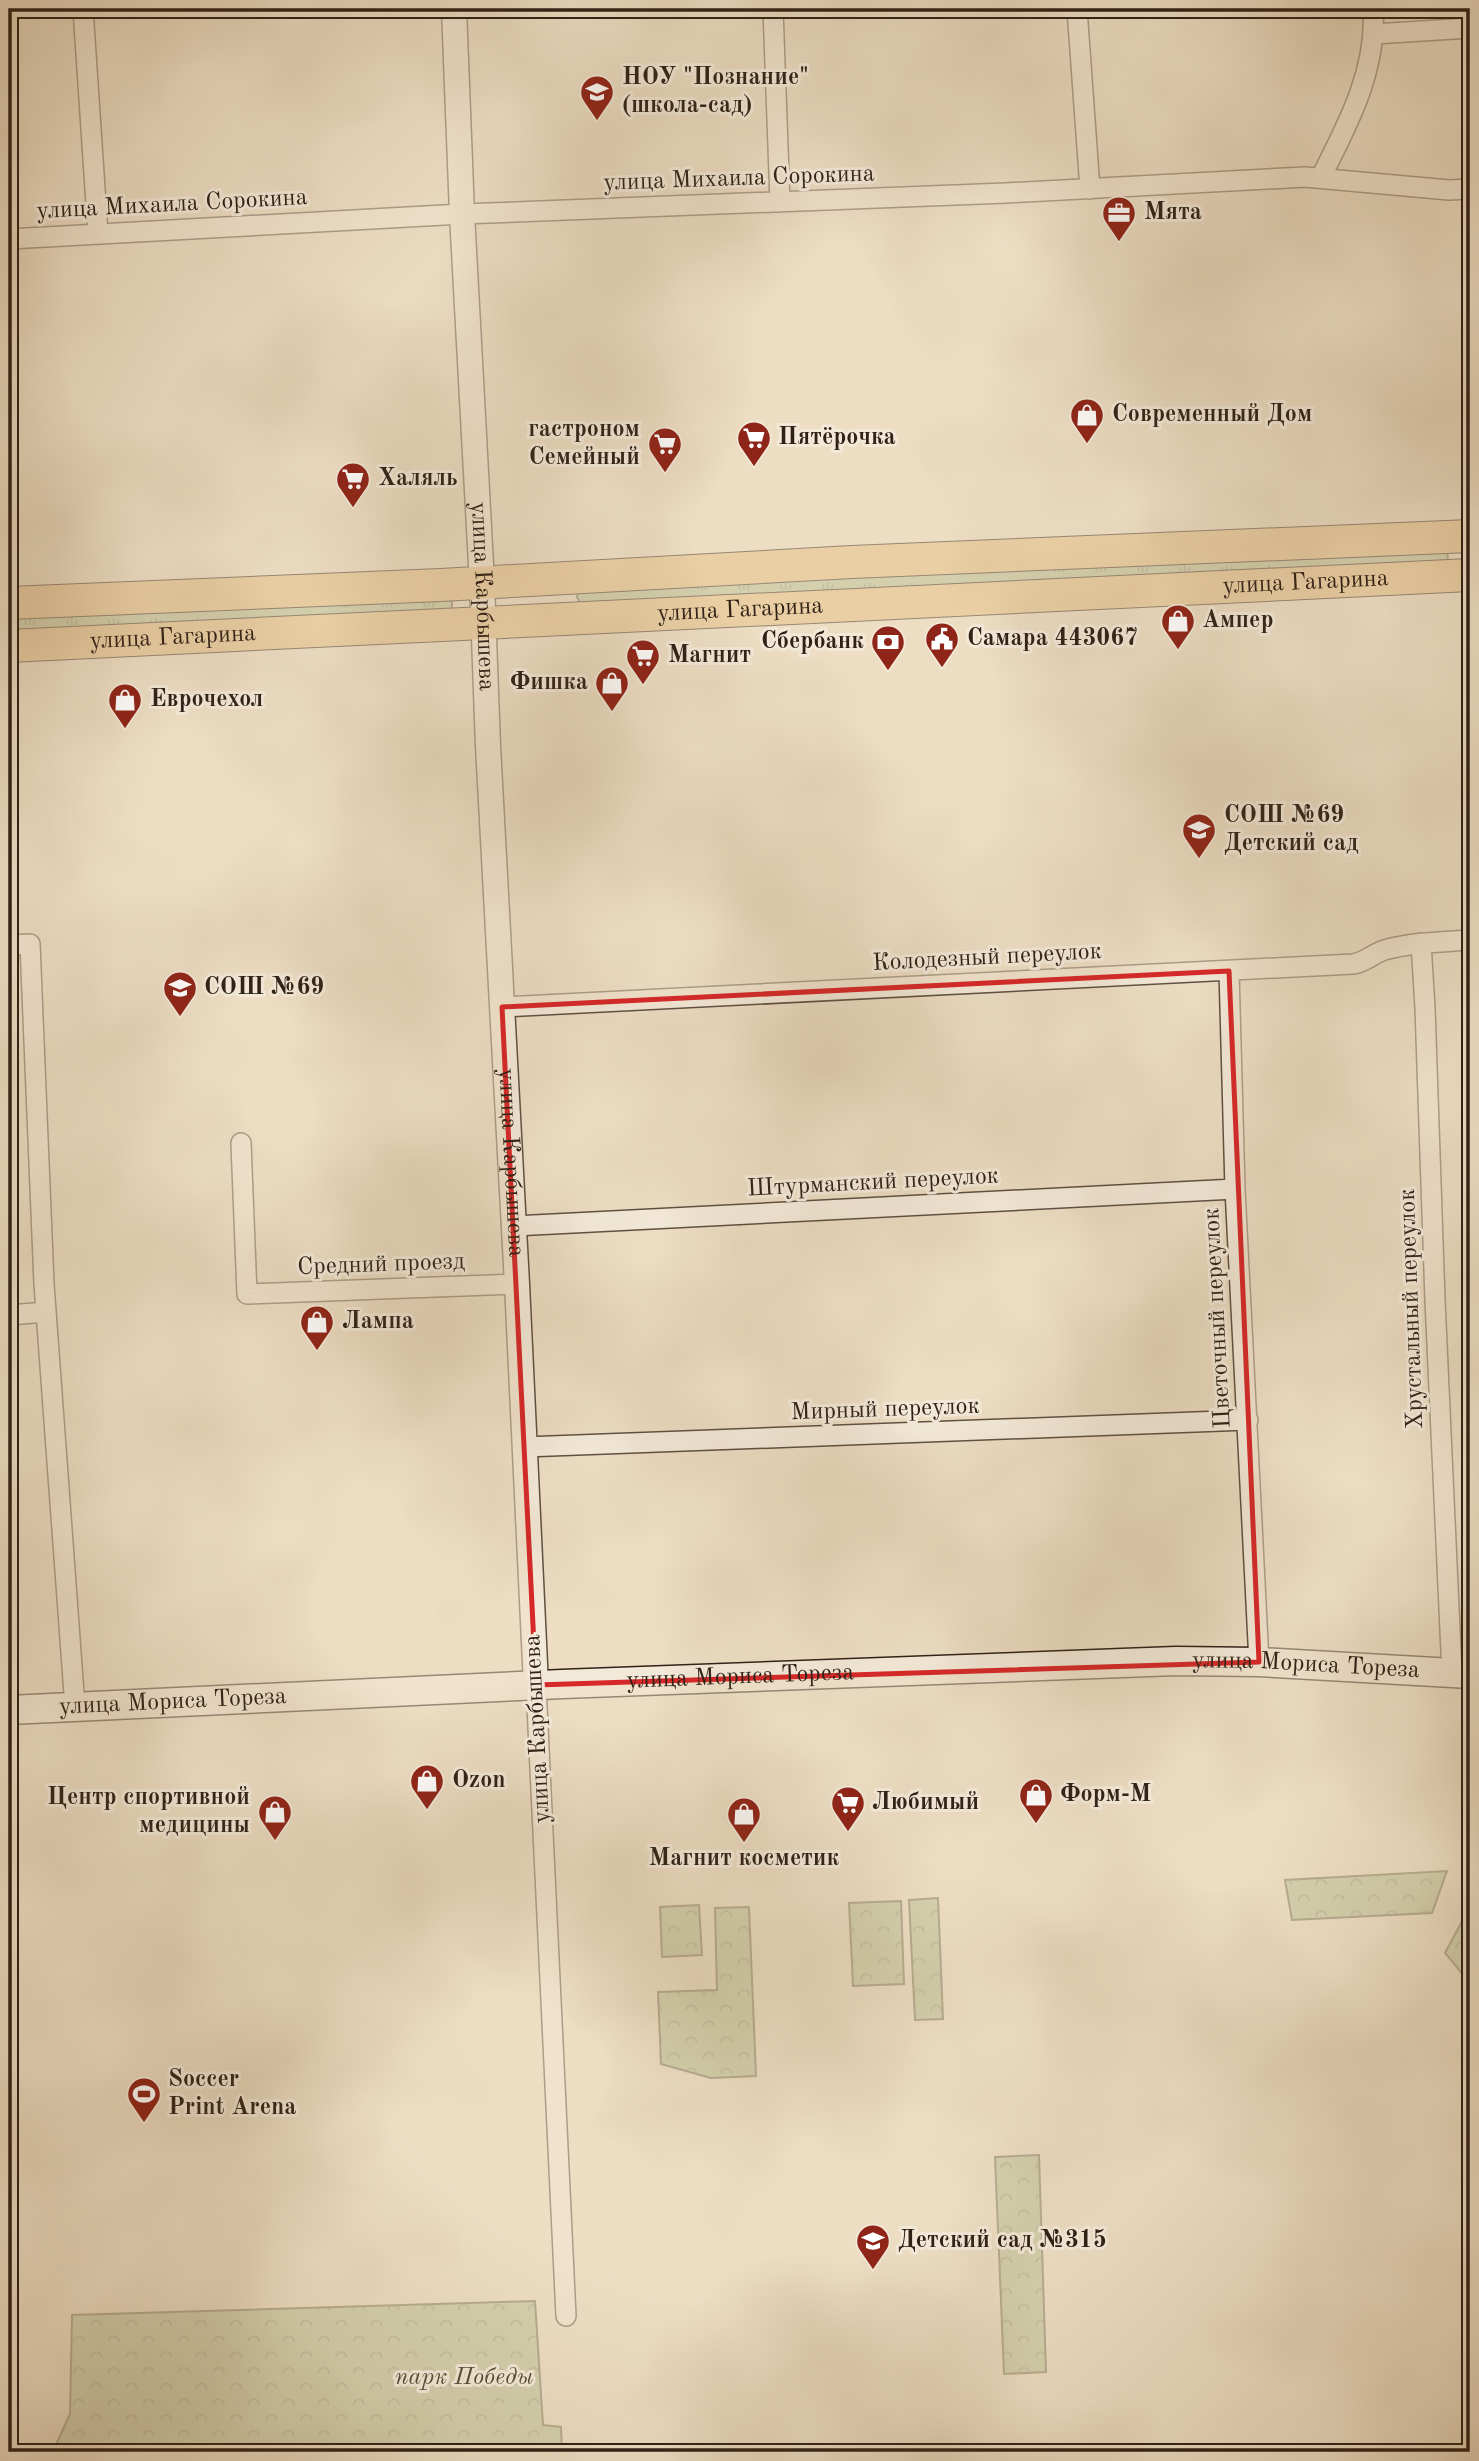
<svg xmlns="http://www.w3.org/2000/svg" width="1479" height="2461" font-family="'Old Standard TT',serif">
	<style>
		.grass { fill: url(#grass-tufts); stroke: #747156; stroke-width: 2 }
		.forest { fill: url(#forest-crowns); stroke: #747156; stroke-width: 2 }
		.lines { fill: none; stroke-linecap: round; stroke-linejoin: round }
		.minor-casing { stroke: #5f5042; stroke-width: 22 }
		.tertiary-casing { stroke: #5f5042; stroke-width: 27 }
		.secondary-casing { stroke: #302117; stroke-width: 31 }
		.primary-casing { stroke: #302117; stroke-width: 34 }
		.minor { stroke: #f3e9d8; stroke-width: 19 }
		.tertiary { stroke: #f3e9d8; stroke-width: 24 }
		.secondary { stroke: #f3e9d8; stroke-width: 28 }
		.primary { stroke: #e6be82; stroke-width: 32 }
		.marked { fill: none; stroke: #d62828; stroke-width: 5; stroke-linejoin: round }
		.labels { text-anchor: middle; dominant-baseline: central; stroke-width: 6; stroke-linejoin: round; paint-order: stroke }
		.poi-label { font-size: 24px; font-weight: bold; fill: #302117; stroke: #f3e9d8; text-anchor: start }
		.street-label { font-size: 24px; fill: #302117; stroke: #f3e9d8 }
		.park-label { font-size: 24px; font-style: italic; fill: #58513c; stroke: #f3e9d8 }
	</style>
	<defs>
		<pattern id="grass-tufts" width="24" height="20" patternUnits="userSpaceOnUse" patternTransform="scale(1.75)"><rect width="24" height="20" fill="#b7c194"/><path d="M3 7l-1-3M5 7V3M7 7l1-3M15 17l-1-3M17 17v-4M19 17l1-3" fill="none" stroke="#959c78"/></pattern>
		<pattern id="forest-crowns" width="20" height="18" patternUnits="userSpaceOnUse" patternTransform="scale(1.75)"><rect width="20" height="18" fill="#b7c194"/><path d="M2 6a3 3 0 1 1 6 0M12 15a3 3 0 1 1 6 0" fill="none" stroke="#959c78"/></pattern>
	</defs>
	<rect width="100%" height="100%" fill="#ecddc3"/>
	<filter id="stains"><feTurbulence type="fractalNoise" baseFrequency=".00286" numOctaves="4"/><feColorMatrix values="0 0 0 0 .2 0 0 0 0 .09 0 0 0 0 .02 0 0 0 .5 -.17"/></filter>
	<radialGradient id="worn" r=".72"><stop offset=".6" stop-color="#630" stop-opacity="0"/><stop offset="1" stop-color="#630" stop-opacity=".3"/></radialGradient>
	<path class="grass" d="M 1447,549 L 1448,561 L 580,603 L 577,597 L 578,592 L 582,590 Z
		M 448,598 L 452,602 L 452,610 L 9,633 L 9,618 Z"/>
	<path class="forest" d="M 1447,1871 L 1432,1913 L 1292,1920 L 1285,1880 Z
		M 1470,1895 L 1470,1983 L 1445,1953 L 1466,1914 Z
		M 938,1898 L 943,2019 L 915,2020 L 909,1900 Z
		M 901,1901 L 904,1984 L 853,1986 L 849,1903 Z
		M 699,1905 L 702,1955 L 662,1957 L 660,1907 Z
		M 749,1907 L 756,2076 L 711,2078 L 661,2064 L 658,1992 L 717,1990 L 715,1908 Z
		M 1039,2155 L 1046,2372 L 1004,2374 L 995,2157 Z
		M 535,2301 L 543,2425 L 561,2427 L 562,2452 L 45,2452 L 55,2447 L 70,2414 L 72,2315 Z"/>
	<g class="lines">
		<g class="minor-casing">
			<path id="minor" d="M 83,9 L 98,234
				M 773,9 L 780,202
				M 1077,9 L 1090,189
				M 1374,34 L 1470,28
				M 1321,177 C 1348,124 1377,70 1373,9
				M 9,239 L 462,214 L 1006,193 L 1305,177 L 1449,190 L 1470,189
				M 1421,943 L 1425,1008 L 1435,1300 L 1452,1674
				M 9,945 L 30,944 L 44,1284 L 75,1707
				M 1229,971 L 1235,1189 L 1259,1662
				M 502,1007 L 1353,964 C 1367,962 1374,952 1388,949 C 1415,942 1443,942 1470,940
				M 241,1143 L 247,1294 L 517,1284
				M 514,1226 L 1235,1189
				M 9,1315 L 46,1312
				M 524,1447 L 1248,1420
				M 536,1685 L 566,2316"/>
		</g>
		<g class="tertiary-casing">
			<g id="tertiary">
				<path id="s1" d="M 454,9 L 462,214 L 482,583 L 488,746 L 517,1284 L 536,1685"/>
			</g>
		</g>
		<g class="secondary-casing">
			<g id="secondary">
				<path id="s2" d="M 9,1710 L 562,1684 L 1176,1661 L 1259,1662 L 1470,1674"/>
			</g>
		</g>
		<g class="primary-casing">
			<g id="primary">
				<path d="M 9,603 L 441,585 L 852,562 L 1470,536"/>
				<path id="s3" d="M 9,646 L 1470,575"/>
			</g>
		</g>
		<use href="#minor" class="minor"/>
		<use href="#tertiary" class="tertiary"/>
		<use href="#secondary" class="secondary"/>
		<use href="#primary" class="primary"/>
	</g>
	<path d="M0 0H1479V2461H0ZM 1229,971 L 1259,1662 L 536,1685 L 502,1007 Z" fill="#ecddc3" fill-opacity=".55" fill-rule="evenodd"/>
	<path class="marked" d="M 1229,971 L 1259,1662 L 536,1685 L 502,1007 Z"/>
	<defs>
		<g id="school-pin" transform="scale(1.75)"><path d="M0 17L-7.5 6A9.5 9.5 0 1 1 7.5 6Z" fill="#8f2418" stroke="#f3e9d8"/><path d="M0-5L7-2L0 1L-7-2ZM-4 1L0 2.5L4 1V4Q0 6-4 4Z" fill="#fff"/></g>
		<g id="office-pin" transform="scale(1.75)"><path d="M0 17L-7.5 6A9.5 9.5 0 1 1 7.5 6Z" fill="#8f2418" stroke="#f3e9d8"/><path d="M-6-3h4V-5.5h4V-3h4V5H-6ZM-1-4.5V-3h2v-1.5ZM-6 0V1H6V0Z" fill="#fff"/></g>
		<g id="shop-pin" transform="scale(1.75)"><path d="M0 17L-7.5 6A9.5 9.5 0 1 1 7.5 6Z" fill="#8f2418" stroke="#f3e9d8"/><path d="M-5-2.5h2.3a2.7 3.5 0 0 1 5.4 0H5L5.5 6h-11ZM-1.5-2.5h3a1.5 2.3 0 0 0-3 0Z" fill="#fff"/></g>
		<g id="supermarket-pin" transform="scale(1.75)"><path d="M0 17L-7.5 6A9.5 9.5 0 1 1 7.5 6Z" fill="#8f2418" stroke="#f3e9d8"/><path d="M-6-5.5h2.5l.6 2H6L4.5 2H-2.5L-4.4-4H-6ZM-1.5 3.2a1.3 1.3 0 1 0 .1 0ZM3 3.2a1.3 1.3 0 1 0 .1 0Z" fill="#fff"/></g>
		<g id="civic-pin" transform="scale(1.75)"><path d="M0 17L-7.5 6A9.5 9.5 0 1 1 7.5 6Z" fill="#8f2418" stroke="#f3e9d8"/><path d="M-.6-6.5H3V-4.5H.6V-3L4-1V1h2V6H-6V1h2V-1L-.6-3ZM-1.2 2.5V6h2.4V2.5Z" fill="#fff"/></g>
		<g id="bank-pin" transform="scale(1.75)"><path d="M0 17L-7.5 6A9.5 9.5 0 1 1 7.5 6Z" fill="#8f2418" stroke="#f3e9d8"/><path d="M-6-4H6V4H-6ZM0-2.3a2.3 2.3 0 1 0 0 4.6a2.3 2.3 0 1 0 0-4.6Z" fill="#fff"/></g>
		<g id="stadium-pin" transform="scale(1.75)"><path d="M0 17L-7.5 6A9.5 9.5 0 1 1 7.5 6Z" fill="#8f2418" stroke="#f3e9d8"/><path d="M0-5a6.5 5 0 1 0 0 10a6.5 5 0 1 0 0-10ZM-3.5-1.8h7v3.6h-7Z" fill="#fff"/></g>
	</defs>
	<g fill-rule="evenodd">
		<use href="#school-pin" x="597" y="92"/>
		<use href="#office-pin" x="1119" y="213"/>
		<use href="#shop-pin" x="1087" y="415"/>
		<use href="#supermarket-pin" x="754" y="438"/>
		<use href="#supermarket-pin" x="665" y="444"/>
		<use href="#supermarket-pin" x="353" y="479"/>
		<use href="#shop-pin" x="1178" y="621"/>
		<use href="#civic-pin" x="942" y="639"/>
		<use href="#bank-pin" x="888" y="642"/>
		<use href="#supermarket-pin" x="643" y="656"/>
		<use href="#shop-pin" x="612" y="683"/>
		<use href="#shop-pin" x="125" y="700"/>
		<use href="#school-pin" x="1199" y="830"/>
		<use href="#school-pin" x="180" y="988"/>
		<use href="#shop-pin" x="317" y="1322"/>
		<use href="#shop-pin" x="427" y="1781"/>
		<use href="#shop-pin" x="1036" y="1795"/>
		<use href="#supermarket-pin" x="848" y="1803"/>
		<use href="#shop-pin" x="275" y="1812"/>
		<use href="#shop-pin" x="744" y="1814"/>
		<use href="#stadium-pin" x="144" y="2094"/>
		<use href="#school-pin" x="873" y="2241"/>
	</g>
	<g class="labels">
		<g class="poi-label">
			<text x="622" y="78">НОУ "Познание"<tspan x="622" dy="28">(школа-сад)</tspan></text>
			<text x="1144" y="213">Мята</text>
			<text x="1112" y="415">Современный Дом</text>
			<text x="640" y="430" text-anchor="end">гастроном<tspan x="640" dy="28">Семейный</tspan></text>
			<text x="778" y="438">Пятёрочка</text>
			<text x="378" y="479">Халяль</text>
			<text x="1202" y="621">Ампер</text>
			<text x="967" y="639">Самара 443067</text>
			<text x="864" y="642" text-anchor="end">Сбербанк</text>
			<text x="668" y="656">Магнит</text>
			<text x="588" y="683" text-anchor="end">Фишка</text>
			<text x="150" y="700">Еврочехол</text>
			<text x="1224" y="816">СОШ №69<tspan x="1224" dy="28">Детский сад</tspan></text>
			<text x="204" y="988">СОШ №69</text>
			<text x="342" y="1322">Лампа</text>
			<text x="452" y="1781">Ozon</text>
			<text x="1060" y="1795">Форм-М</text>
			<text x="250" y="1798" text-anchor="end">Центр спортивной<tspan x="250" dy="28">медицины</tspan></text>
			<text x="872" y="1803">Любимый</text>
			<text x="744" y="1859" text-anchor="middle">Магнит косметик</text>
			<text x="168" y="2080">Soccer<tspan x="168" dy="28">Print Arena</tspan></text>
			<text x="898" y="2241">Детский сад №315</text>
		</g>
		<g class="street-label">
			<text transform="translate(739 179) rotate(-2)">улица Михаила Сорокина</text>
			<text transform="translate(172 205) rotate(-3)">улица Михаила Сорокина</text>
			<text stroke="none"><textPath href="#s3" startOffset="1298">улица Гагарина</textPath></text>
			<text stroke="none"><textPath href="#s1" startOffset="588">улица Карбышева</textPath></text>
			<text stroke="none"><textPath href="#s3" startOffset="732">улица Гагарина</textPath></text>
			<text stroke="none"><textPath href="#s3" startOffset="164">улица Гагарина</textPath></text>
			<text transform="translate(987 958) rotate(-3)">Колодезный переулок</text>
			<text stroke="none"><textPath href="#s1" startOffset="1155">улица Карбышева</textPath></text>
			<text transform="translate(873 1183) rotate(-3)">Штурманский переулок</text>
			<text transform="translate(381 1265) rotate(-2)">Средний проезд</text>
			<text transform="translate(1412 1309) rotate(-92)">Хрустальный переулок</text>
			<text transform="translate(1218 1318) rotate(-93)">Цветочный переулок</text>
			<text transform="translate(885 1410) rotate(-2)">Мирный переулок</text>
			<text stroke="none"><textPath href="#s2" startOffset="1298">улица Мориса Тореза</textPath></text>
			<text stroke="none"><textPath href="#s2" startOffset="732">улица Мориса Тореза</textPath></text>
			<text stroke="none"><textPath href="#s2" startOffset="164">улица Мориса Тореза</textPath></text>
			<text transform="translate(538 1729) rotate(-93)">улица Карбышева</text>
		</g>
		<g class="park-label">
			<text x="464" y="2378">парк Победы</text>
		</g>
	</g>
	<rect width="1479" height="2461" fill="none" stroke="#ecddc3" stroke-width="35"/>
	<rect x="10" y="10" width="1458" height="2440" fill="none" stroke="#302117" stroke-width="3.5"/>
	<rect x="18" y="18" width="1444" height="2426" fill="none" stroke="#302117" stroke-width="2"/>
	<rect width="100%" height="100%" filter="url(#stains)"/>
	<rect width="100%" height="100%" fill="url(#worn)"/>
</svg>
